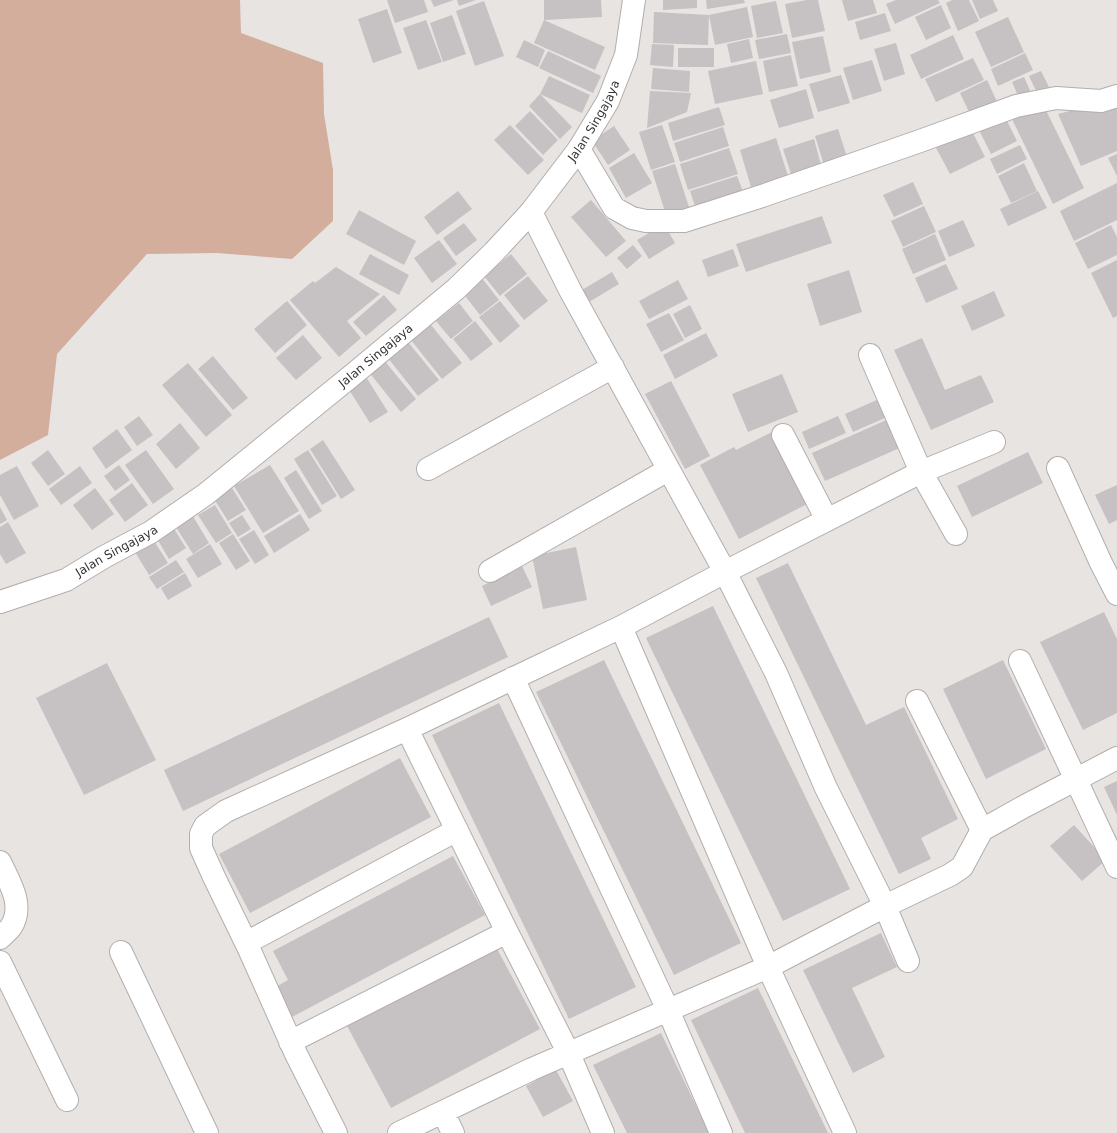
<svg xmlns="http://www.w3.org/2000/svg" width="1117" height="1133" font-family="'DejaVu Sans',sans-serif">
	<style>
		.forest { fill: #d3ae9d }
		.building { fill: #c6c1c2 }
		.lines { fill: none; stroke-linecap: round; stroke-linejoin: round }
		.minor-casing { stroke: #b2aeac; stroke-width: 24 }
		.tertiary-casing { stroke: #b2aeac; stroke-width: 24 }
		.minor { stroke: #fff; stroke-width: 22 }
		.tertiary { stroke: #fff; stroke-width: 22 }
		.labels { text-anchor: middle; dominant-baseline: central; stroke-width: 3; stroke-linejoin: round; paint-order: stroke }
		.street-label { font-size: 12px; fill: #373535; stroke: #f5f1ef }
	</style>
	<rect width="100%" height="100%" fill="#e8e4e2"/>
	<path class="forest" d="M 0,0 L 240,0 L 241,33 L 323,63 L 324,114 L 333,170 L 333,221 L 292,259 L 217,253 L 147,254 L 57,354 L 48,435 L 0,460 Z"/>
	<path class="building" d="M 387,0 L 424,0 L 428,12 L 395,23 Z
		M 431,0 L 454,0 L 434,7 Z
		M 457,0 L 476,0 L 459,6 Z
		M 544,0 L 601,0 L 602,17 L 544,20 L 605,47 L 595,70 L 534,43 L 544,20 Z
		M 663,0 L 697,0 L 697,8 L 663,10 Z
		M 706,0 L 744,0 L 745,3 L 707,9 Z
		M 807,0 L 818,0 L 825,31 L 792,38 L 785,4 Z
		M 842,0 L 873,0 L 877,13 L 848,21 Z
		M 896,0 L 938,0 L 940,3 L 895,24 L 886,4 Z
		M 952,0 L 969,0 L 979,21 L 958,31 L 946,3 Z
		M 972,0 L 993,0 L 998,11 L 980,19 Z
		M 484,1 L 504,56 L 475,66 L 456,11 Z
		M 776,1 L 783,33 L 757,38 L 751,6 Z
		M 941,5 L 951,28 L 926,40 L 915,17 Z
		M 747,7 L 753,37 L 715,45 L 709,15 L 708,45 L 653,43 L 654,12 L 709,15 Z
		M 387,9 L 402,53 L 373,63 L 358,19 Z
		M 885,13 L 891,31 L 860,40 L 855,22 Z
		M 452,15 L 466,54 L 443,62 L 430,23 Z
		M 1008,17 L 1024,52 L 991,67 L 975,32 Z
		M 426,20 L 442,62 L 418,70 L 403,28 Z
		M 787,34 L 791,53 L 759,59 L 755,40 Z
		M 953,35 L 964,59 L 921,79 L 910,55 Z
		M 823,36 L 831,72 L 800,79 L 792,42 Z
		M 749,39 L 753,58 L 731,63 L 727,44 Z
		M 524,40 L 545,50 L 538,67 L 516,57 Z
		M 896,43 L 905,74 L 884,81 L 874,49 Z
		M 652,44 L 674,45 L 673,67 L 650,65 Z
		M 678,48 L 714,48 L 714,67 L 678,67 Z
		M 548,51 L 601,76 L 593,93 L 539,68 Z
		M 1025,53 L 1033,70 L 998,86 L 991,69 Z
		M 791,55 L 798,86 L 769,92 L 763,61 Z
		M 973,58 L 984,80 L 936,102 L 925,79 Z
		M 872,60 L 882,91 L 853,100 L 843,68 Z
		M 756,61 L 763,94 L 715,104 L 708,71 Z
		M 653,68 L 690,71 L 689,92 L 651,89 Z
		M 1041,71 L 1051,91 L 1039,97 L 1029,76 Z
		M 841,75 L 850,103 L 818,112 L 809,84 Z
		M 549,76 L 590,95 L 582,113 L 540,94 L 572,127 L 560,139 L 529,106 L 540,94 Z
		M 1024,77 L 1032,95 L 1020,100 L 1012,82 Z
		M 987,80 L 999,106 L 972,118 L 960,93 Z
		M 806,89 L 814,118 L 779,128 L 770,100 Z
		M 650,91 L 691,93 L 687,112 L 647,128 Z
		M 1117,99 L 1117,151 L 1081,166 L 1058,114 Z
		M 1042,102 L 1084,188 L 1053,204 L 1011,117 Z
		M 719,107 L 725,125 L 673,141 L 668,123 Z
		M 530,111 L 558,140 L 543,155 L 515,126 Z
		M 1002,111 L 1017,141 L 991,154 L 976,124 Z
		M 510,125 L 544,160 L 528,175 L 494,140 Z
		M 662,125 L 675,162 L 651,170 L 639,132 Z
		M 614,126 L 630,150 L 608,165 L 592,141 Z
		M 723,127 L 729,146 L 680,162 L 674,143 Z
		M 970,127 L 985,157 L 950,174 L 934,144 Z
		M 838,129 L 848,160 L 825,168 L 815,136 Z
		M 776,138 L 788,176 L 751,187 L 740,150 Z
		M 814,139 L 821,165 L 791,174 L 783,149 Z
		M 1020,145 L 1027,159 L 997,174 L 990,159 Z
		M 729,148 L 738,174 L 688,190 L 680,164 Z
		M 634,153 L 652,183 L 626,198 L 609,168 Z
		M 1117,154 L 1117,176 L 1108,158 Z
		M 1024,163 L 1037,191 L 1011,203 L 998,176 Z
		M 675,164 L 690,210 L 667,218 L 652,171 Z
		M 737,176 L 744,194 L 696,209 L 690,191 Z
		M 913,182 L 923,204 L 894,217 L 883,195 Z
		M 1117,183 L 1117,220 L 1074,241 L 1060,211 Z
		M 458,191 L 472,209 L 437,235 L 424,217 Z
		M 1038,191 L 1047,208 L 1008,226 L 1000,209 Z
		M 591,200 L 626,241 L 606,257 L 571,217 Z
		M 924,206 L 936,232 L 903,247 L 891,221 Z
		M 359,210 L 416,241 L 404,265 L 346,234 Z
		M 822,216 L 832,243 L 746,272 L 736,244 Z
		M 963,220 L 975,246 L 949,257 L 938,231 Z
		M 464,223 L 477,240 L 456,256 L 443,238 Z
		M 664,224 L 675,243 L 649,259 L 637,240 Z
		M 1111,225 L 1117,237 L 1117,255 L 1088,269 L 1075,243 Z
		M 935,234 L 946,260 L 913,274 L 902,249 Z
		M 439,240 L 457,264 L 432,283 L 414,258 Z
		M 633,245 L 642,256 L 627,269 L 617,258 Z
		M 733,249 L 739,266 L 708,277 L 702,260 Z
		M 370,254 L 409,275 L 399,295 L 359,274 Z
		M 511,254 L 527,274 L 500,296 L 484,276 Z
		M 1117,260 L 1117,316 L 1113,318 L 1091,273 Z
		M 946,264 L 958,289 L 926,303 L 915,278 Z
		M 336,267 L 380,294 L 347,321 L 361,338 L 339,357 L 290,300 L 313,281 L 315,283 Z
		M 849,270 L 862,312 L 820,326 L 807,284 Z
		M 612,272 L 619,284 L 584,305 L 577,293 Z
		M 528,276 L 548,301 L 524,320 L 504,295 Z
		M 481,277 L 499,300 L 480,315 L 462,292 Z
		M 678,280 L 688,299 L 649,319 L 639,301 Z
		M 994,291 L 1005,316 L 972,331 L 961,306 Z
		M 384,295 L 397,310 L 366,336 L 353,322 Z
		M 287,301 L 307,325 L 275,353 L 254,329 Z
		M 500,301 L 520,326 L 500,343 L 479,317 Z
		M 459,303 L 473,321 L 451,339 L 436,321 Z
		M 690,305 L 702,329 L 685,338 L 673,314 Z
		M 669,313 L 684,340 L 661,352 L 646,324 Z
		M 475,321 L 493,344 L 471,361 L 453,339 Z
		M 431,325 L 462,363 L 442,379 L 411,340 Z
		M 706,333 L 718,356 L 675,379 L 663,355 Z
		M 303,335 L 322,358 L 296,380 L 276,358 Z
		M 922,338 L 945,390 L 981,375 L 994,402 L 931,430 L 894,350 Z
		M 408,342 L 439,380 L 418,396 L 388,358 Z
		M 213,356 L 248,398 L 233,410 L 198,369 Z
		M 383,359 L 416,399 L 401,412 L 368,371 Z
		M 188,363 L 232,415 L 206,437 L 162,385 Z
		M 782,374 L 798,412 L 748,432 L 732,394 Z
		M 366,377 L 388,412 L 370,423 L 348,388 Z
		M 671,381 L 710,456 L 685,469 L 645,394 Z
		M 879,399 L 887,417 L 853,432 L 845,414 Z
		M 139,416 L 153,435 L 137,446 L 124,427 Z
		M 838,416 L 846,433 L 809,449 L 802,432 Z
		M 891,418 L 904,446 L 825,481 L 812,453 Z
		M 180,423 L 200,448 L 176,469 L 156,444 Z
		M 117,429 L 132,450 L 106,469 L 92,448 Z
		M 774,431 L 811,502 L 739,539 L 700,465 L 734,447 L 736,450 Z
		M 323,440 L 355,490 L 341,499 L 310,449 Z
		M 48,450 L 65,474 L 48,486 L 31,463 Z
		M 146,450 L 174,489 L 153,504 L 125,465 Z
		M 308,450 L 337,496 L 322,505 L 294,459 Z
		M 1028,452 L 1043,483 L 972,517 L 957,486 Z
		M 119,465 L 130,480 L 115,491 L 104,476 Z
		M 270,465 L 299,511 L 263,533 L 234,486 Z
		M 17,466 L 39,506 L 14,520 L 0,495 L 0,475 Z
		M 80,466 L 92,483 L 61,505 L 49,489 Z
		M 296,470 L 322,511 L 309,519 L 284,478 Z
		M 132,483 L 148,505 L 125,522 L 109,500 Z
		M 1117,485 L 1117,520 L 1109,524 L 1095,495 Z
		M 95,488 L 114,514 L 92,530 L 73,505 Z
		M 232,488 L 246,510 L 228,521 L 214,499 Z
		M 215,505 L 232,533 L 216,543 L 198,515 Z
		M 0,507 L 7,520 L 0,524 Z
		M 191,513 L 209,543 L 193,554 L 174,524 Z
		M 300,514 L 310,530 L 274,553 L 264,536 Z
		M 242,515 L 251,529 L 238,537 L 229,523 Z
		M 8,522 L 26,553 L 6,564 L 0,554 L 0,527 Z
		M 173,527 L 186,548 L 169,559 L 156,537 Z
		M 254,530 L 269,555 L 255,564 L 239,539 Z
		M 233,534 L 250,561 L 236,570 L 219,543 Z
		M 151,536 L 168,563 L 149,575 L 132,547 Z
		M 210,544 L 222,564 L 198,578 L 186,559 Z
		M 576,547 L 587,600 L 543,609 L 532,556 Z
		M 176,560 L 184,572 L 157,589 L 149,577 Z
		M 788,563 L 866,725 L 904,707 L 958,819 L 921,838 L 931,859 L 899,874 L 756,578 Z
		M 522,566 L 532,587 L 491,606 L 482,586 Z
		M 185,573 L 192,586 L 168,600 L 161,588 Z
		M 713,606 L 850,889 L 783,921 L 646,638 Z
		M 1104,612 L 1117,639 L 1117,713 L 1083,730 L 1040,642 Z
		M 489,617 L 508,657 L 183,811 L 164,770 Z
		M 604,660 L 741,943 L 674,975 L 536,692 Z
		M 1003,660 L 1046,749 L 986,779 L 943,689 Z
		M 107,663 L 156,760 L 84,795 L 36,698 Z
		M 499,703 L 636,987 L 569,1019 L 432,735 Z
		M 400,758 L 431,817 L 250,913 L 219,854 Z
		M 1117,781 L 1117,815 L 1104,787 Z
		M 1074,825 L 1106,860 L 1082,881 L 1050,846 Z
		M 453,856 L 485,915 L 290,1018 L 274,988 L 288,980 L 273,951 Z
		M 881,933 L 897,967 L 852,988 L 885,1057 L 853,1073 L 803,970 Z
		M 495,945 L 540,1029 L 391,1108 L 346,1024 Z
		M 758,988 L 775,1023 L 828,1133 L 745,1133 L 724,1089 L 691,1020 Z
		M 661,1033 L 709,1133 L 627,1133 L 593,1065 Z
		M 556,1070 L 573,1101 L 543,1117 L 526,1086 Z"/>
	<g class="lines">
		<g class="minor-casing">
			<path id="minor" d="M 579,149 L 614,208 L 632,218 L 646,221 L 684,221 L 762,196 L 920,141 L 1016,106 L 1056,98 L 1101,101 L 1117,96
				M 870,355 L 921,472 L 956,534
				M 783,435 L 827,520
				M 1058,468 L 1101,563 L 1117,594
				M 428,469 L 613,367
				M 490,571 L 668,470
				M 621,627 L 768,967 L 845,1133
				M 1020,661 L 1117,867
				M 513,678 L 668,1010 L 721,1133
				M 917,701 L 982,830
				M 407,729 L 507,932 L 569,1054 L 603,1133
				M 0,862 C 9,882 25,905 11,927 C 8,931 3,935 0,938
				M 246,943 L 457,830
				M 121,952 L 207,1133
				M 908,961 L 885,906 L 950,875 L 962,867 L 982,830 L 1025,806 L 1117,758
				M 0,962 L 67,1100
				M 290,1042 L 507,932
				M 443,1112 L 453,1133
				M 336,1133 L 296,1054 L 249,949 L 214,877 L 201,848 L 201,834 L 205,826 L 226,811 L 407,729 L 621,627 L 725,572 L 921,472 L 994,442
				M 399,1133 L 532,1069 L 768,967 L 885,906 L 826,788 L 776,673 L 725,572 L 570,290 L 531,212"/>
		</g>
		<g class="tertiary-casing">
			<g id="tertiary">
				<path id="s1" d="M 0,602 L 66,580 L 104,557 L 151,532 L 206,494 L 350,377 L 456,289 L 494,252 L 531,212 L 579,149 L 608,101 L 626,55 L 634,0"/>
			</g>
		</g>
		<use href="#minor" class="minor"/>
		<use href="#tertiary" class="tertiary"/>
	</g>
	<g class="labels">
		<g class="street-label">
			<text stroke="none"><textPath href="#s1" startOffset="776">Jalan Singajaya</textPath></text>
			<text stroke="none"><textPath href="#s1" startOffset="453">Jalan Singajaya</textPath></text>
			<text stroke="none"><textPath href="#s1" startOffset="128">Jalan Singajaya</textPath></text>
		</g>
	</g>
</svg>
